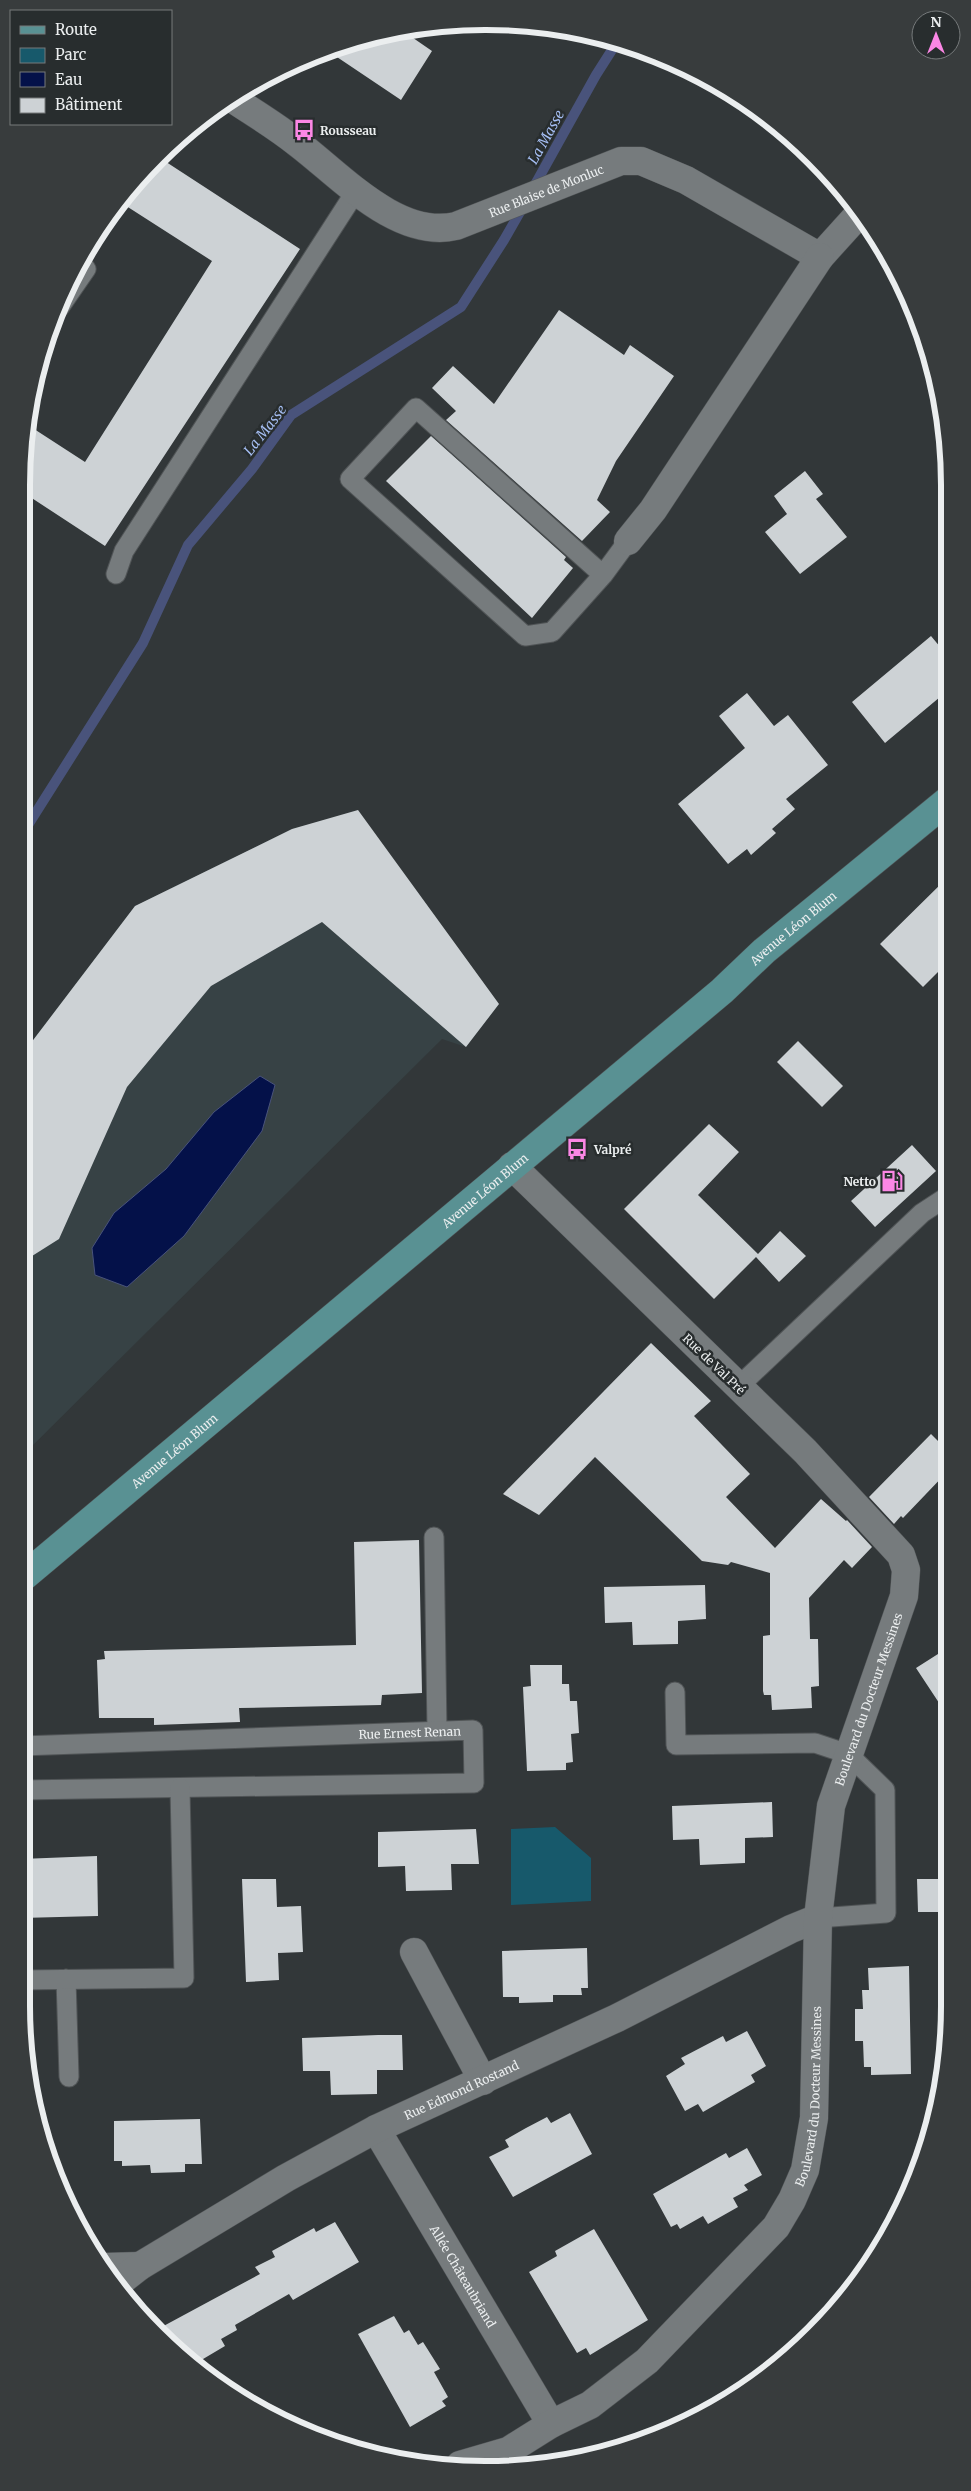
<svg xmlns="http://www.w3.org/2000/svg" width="971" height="2491" font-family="Merriweather,serif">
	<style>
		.built { fill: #374245 }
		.green { fill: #17596b }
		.water { fill: #041149; stroke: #49537b }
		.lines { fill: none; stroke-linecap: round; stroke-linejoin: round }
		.stream { stroke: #49537b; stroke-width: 10 }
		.building { fill: #cdd2d5 }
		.lane-casing { stroke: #505456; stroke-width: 21 }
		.street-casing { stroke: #505456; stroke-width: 29 }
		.primary-casing { stroke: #505456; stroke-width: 29 }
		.lane { stroke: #767b7d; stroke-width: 19 }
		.street { stroke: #767b7d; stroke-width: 28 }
		.primary { stroke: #599193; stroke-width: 28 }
		.labels { text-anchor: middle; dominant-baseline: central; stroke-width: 5; stroke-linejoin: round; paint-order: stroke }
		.poi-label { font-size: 12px; font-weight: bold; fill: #ebeeef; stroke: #282d2e; text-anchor: start }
		.street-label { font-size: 12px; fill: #ebeeef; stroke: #282d2e }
		.water-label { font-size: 14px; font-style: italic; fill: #a6bff4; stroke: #282d2e }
		.rim { fill: none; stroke: #ebeeef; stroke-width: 6 }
	</style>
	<rect width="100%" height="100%" fill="#323739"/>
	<path class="built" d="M 358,811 L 499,1004 L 466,1047 L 442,1039 L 21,1457 L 21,1056 L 135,906 L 292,829 Z"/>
	<path class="green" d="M 555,1827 L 591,1858 L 591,1901 L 511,1905 L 511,1829 Z"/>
	<path class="water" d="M 260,1076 L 275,1085 L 262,1131 L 184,1236 L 127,1287 L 95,1275 L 92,1248 L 114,1213 L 166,1169 L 214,1112 Z"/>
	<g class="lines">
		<path class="stream" d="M 532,190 L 596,75 L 617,42
			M 21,841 L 28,825 L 143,643 L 188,545 L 252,469 L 291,415 L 461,307 L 504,240 L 524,205"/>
	</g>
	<path class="building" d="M 403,31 L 432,51 L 401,100 L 328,51 L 365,37 Z
		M 160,158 L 300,249 L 105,546 L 21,491 L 21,486 L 31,427 L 85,462 L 212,261 L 120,202 L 136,180 Z
		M 559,310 L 624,355 L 630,345 L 674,376 L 616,461 L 597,500 L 610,512 L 582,541 L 446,420 L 456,411 L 432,388 L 453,366 L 494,404 Z
		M 431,436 L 566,557 L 564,560 L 573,568 L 532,618 L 386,481 Z
		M 805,471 L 823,494 L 816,499 L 847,537 L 800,574 L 765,532 L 787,514 L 774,496 Z
		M 931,636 L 946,654 L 946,692 L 885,743 L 852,702 Z
		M 747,693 L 774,726 L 788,715 L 828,765 L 786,799 L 795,809 L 772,829 L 776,833 L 751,855 L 747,849 L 728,864 L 678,804 L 745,748 L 719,716 Z
		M 358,810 L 499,1004 L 466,1047 L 322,922 L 211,986 L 127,1087 L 59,1239 L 21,1263 L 21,1056 L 135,906 L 292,829 Z
		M 947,878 L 947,963 L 923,987 L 880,944 Z
		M 798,1041 L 843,1086 L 822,1107 L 777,1062 Z
		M 709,1124 L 739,1152 L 698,1195 L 758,1254 L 780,1231 L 806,1256 L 779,1282 L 756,1257 L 714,1299 L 624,1209 Z
		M 912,1145 L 936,1171 L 875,1227 L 851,1201 Z
		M 651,1343 L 711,1401 L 694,1416 L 750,1474 L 726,1497 L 775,1548 L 821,1499 L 846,1521 L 847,1520 L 872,1547 L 852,1568 L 844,1560 L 809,1598 L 810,1639 L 818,1639 L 819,1686 L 811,1687 L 812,1708 L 772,1710 L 771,1695 L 764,1695 L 763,1691 L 763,1636 L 770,1635 L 770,1573 L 731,1562 L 728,1565 L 702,1561 L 595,1457 L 539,1515 L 503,1494 Z
		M 931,1434 L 948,1451 L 948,1471 L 903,1518 L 901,1516 L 894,1524 L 869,1497 Z
		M 419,1540 L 422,1693 L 382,1695 L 381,1705 L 239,1708 L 240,1722 L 154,1725 L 154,1718 L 99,1718 L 97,1660 L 105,1659 L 104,1651 L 356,1645 L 354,1542 Z
		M 705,1585 L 706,1619 L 678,1621 L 678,1644 L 633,1645 L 632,1622 L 605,1623 L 604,1587 Z
		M 949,1647 L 949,1718 L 916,1668 Z
		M 530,1665 L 562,1665 L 562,1684 L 569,1684 L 570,1701 L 577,1701 L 579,1733 L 571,1734 L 573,1762 L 566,1763 L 566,1770 L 527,1771 L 523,1687 L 531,1686 Z
		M 772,1802 L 773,1837 L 745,1838 L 745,1863 L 700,1865 L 699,1839 L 673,1840 L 672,1806 Z
		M 476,1829 L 479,1864 L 451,1864 L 452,1890 L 406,1891 L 405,1866 L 378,1867 L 378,1832 Z
		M 97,1856 L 98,1916 L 21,1918 L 21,1859 Z
		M 242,1879 L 276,1879 L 277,1907 L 301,1906 L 303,1952 L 278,1953 L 279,1980 L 246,1982 Z
		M 917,1879 L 949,1879 L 950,1912 L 918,1912 Z
		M 587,1948 L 588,1988 L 581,1988 L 582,1995 L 553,1995 L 553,2002 L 519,2003 L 519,1997 L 503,1997 L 502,1951 Z
		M 909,1966 L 911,2074 L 871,2075 L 871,2067 L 864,2067 L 863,2041 L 855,2041 L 855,2009 L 863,2009 L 862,1990 L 869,1990 L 868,1968 Z
		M 747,2031 L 766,2066 L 751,2075 L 755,2082 L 703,2112 L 698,2104 L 685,2111 L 666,2076 L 685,2064 L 681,2058 L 723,2036 L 726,2042 Z
		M 378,2035 L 402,2035 L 403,2070 L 377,2070 L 377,2094 L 331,2095 L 330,2071 L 303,2071 L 302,2038 Z
		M 570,2113 L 592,2154 L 513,2197 L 489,2157 L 509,2147 L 505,2140 L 526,2128 L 547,2117 L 551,2123 Z
		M 200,2119 L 202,2164 L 185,2164 L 185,2172 L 151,2173 L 150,2165 L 122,2166 L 122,2161 L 114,2161 L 114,2121 Z
		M 747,2148 L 762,2175 L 744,2185 L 748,2190 L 733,2198 L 738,2207 L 708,2224 L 703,2216 L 680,2229 L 677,2224 L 671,2227 L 653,2194 L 726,2153 L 729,2158 Z
		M 335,2222 L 359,2262 L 293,2300 L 289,2294 L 235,2325 L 237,2330 L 221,2339 L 225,2346 L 198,2362 L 158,2329 L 260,2274 L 255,2267 L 275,2257 L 272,2251 L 314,2228 L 316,2232 Z
		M 594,2229 L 648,2320 L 590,2355 L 586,2348 L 577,2353 L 529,2272 L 557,2256 L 555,2251 Z
		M 394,2316 L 404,2333 L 409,2330 L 418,2345 L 423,2342 L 440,2369 L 434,2372 L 448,2397 L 442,2401 L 446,2406 L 410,2427 L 358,2334 Z"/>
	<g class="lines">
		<g class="lane-casing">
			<g id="lane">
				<path d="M 59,308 L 86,269 L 80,261"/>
				<path d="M 116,574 L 124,551 L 356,191"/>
				<path d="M 603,575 L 416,408 L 350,479 L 525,636 L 552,632 L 603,575 L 628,541"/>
				<path d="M 738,1387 L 922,1213 L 948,1196"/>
				<path d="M 434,1537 L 437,1731"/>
				<path d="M 675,1692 L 676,1745 L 815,1743 L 848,1754 L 885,1790 L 886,1913 L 818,1918"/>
				<path id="s1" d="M 21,1746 L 473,1730 L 474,1783 L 21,1790"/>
				<path d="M 66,1979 L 69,2077"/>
				<path d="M 21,1980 L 184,1978 L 180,1788"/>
			</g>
		</g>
		<g class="street-casing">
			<g id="street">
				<path id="s2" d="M 233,99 C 254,113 276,126 296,142 C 339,174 397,240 456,226 L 621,161 L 641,161 L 686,180 L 820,257 L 858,215"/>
				<path d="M 628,541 L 653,510 L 820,257"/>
				<path d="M 414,1952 L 483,2081"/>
				<path id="s3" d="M 376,2129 L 551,2424"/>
				<path d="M 104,2267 L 140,2266"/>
				<path id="s4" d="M 117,2284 L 140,2266 L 286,2178 L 376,2129 L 617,2018 L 791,1929 L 818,1918"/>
				<path id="s5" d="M 460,2465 L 508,2451 L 551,2424 L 590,2405 L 647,2361 L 776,2227 L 792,2200 L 805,2170 L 814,2118 L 818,1918 L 831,1806 L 904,1596 L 906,1570 L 901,1555 L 805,1451 L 512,1166"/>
			</g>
		</g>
		<g class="primary-casing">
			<g id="primary">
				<path id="s6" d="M 21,1579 L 722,991 L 764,951 L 947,801"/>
			</g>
		</g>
		<use href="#lane" class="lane"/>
		<use href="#street" class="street"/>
		<use href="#primary" class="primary"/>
	</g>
	<defs>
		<g id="bus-bare" transform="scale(1.725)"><path d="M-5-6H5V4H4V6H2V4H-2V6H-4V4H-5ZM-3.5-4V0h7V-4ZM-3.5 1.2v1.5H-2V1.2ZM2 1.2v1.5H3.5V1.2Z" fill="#fb87e5" stroke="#282d2e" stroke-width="2.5" paint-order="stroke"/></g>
		<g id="fuel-bare" transform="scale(1.725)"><path d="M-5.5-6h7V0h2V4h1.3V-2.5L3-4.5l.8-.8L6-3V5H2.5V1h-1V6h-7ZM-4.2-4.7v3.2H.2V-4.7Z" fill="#fb87e5" stroke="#282d2e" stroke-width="2.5" paint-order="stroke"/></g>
	</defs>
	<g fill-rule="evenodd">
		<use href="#bus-bare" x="304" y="130"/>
		<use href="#bus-bare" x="577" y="1149"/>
		<use href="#fuel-bare" x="892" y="1181"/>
	</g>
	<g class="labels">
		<g class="poi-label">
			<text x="320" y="130">Rousseau</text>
			<text x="594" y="1149">Valpré</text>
			<text x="876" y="1181" text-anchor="end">Netto</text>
		</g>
		<g class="street-label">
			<text stroke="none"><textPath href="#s2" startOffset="360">Rue Blaise de Monluc</textPath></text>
			<text stroke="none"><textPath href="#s6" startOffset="1010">Avenue Léon Blum</textPath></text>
			<text stroke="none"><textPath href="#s6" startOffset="605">Avenue Léon Blum</textPath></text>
			<text transform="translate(714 1364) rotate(44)">Rue de Val Pré</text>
			<text stroke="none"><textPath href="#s6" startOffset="200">Avenue Léon Blum</textPath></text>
			<text stroke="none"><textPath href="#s5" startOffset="945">Boulevard du Docteur Messines</textPath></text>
			<text stroke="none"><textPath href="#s1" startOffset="389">Rue Ernest Renan</textPath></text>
			<text stroke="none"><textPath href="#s4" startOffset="396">Rue Edmond Rostand</textPath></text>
			<text stroke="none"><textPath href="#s5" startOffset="540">Boulevard du Docteur Messines</textPath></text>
			<text stroke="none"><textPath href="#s3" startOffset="171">Allée Châteaubriand</textPath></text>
		</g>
		<g class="water-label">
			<text transform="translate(546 137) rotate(-61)">La Masse</text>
			<text transform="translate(265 430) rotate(-52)">La Masse</text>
		</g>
	</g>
	<path d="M0 0H971V2491H0ZM485 30H486A455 455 0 0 1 941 485V2006A455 455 0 0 1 486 2461H485A455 455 0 0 1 30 2006V485A455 455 0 0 1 485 30Z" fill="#383c3d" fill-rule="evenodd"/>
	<path class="rim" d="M485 30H486A455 455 0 0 1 941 485V2006A455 455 0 0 1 486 2461H485A455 455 0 0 1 30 2006V485A455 455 0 0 1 485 30Z"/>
	<rect x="10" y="10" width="162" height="115" fill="#282d2e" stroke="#767a7b"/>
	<rect x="20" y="26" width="25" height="8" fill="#599193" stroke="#767a7b"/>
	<text x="55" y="35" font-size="15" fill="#ebeeef">Route</text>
	<rect x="20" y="48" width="25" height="15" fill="#17596b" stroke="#767a7b"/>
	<text x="55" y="60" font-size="15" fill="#ebeeef">Parc</text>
	<rect x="20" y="72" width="25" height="15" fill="#041149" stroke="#767a7b"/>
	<text x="55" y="85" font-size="15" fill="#ebeeef">Eau</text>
	<rect x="20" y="98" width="25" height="15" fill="#cdd2d5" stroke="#767a7b"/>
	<text x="55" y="110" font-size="15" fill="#ebeeef">Bâtiment</text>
	<g transform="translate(936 35)"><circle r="24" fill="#282d2e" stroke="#767a7b"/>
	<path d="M0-4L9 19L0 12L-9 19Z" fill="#fb87e5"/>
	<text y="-8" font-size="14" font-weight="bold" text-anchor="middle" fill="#ebeeef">N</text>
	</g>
</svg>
